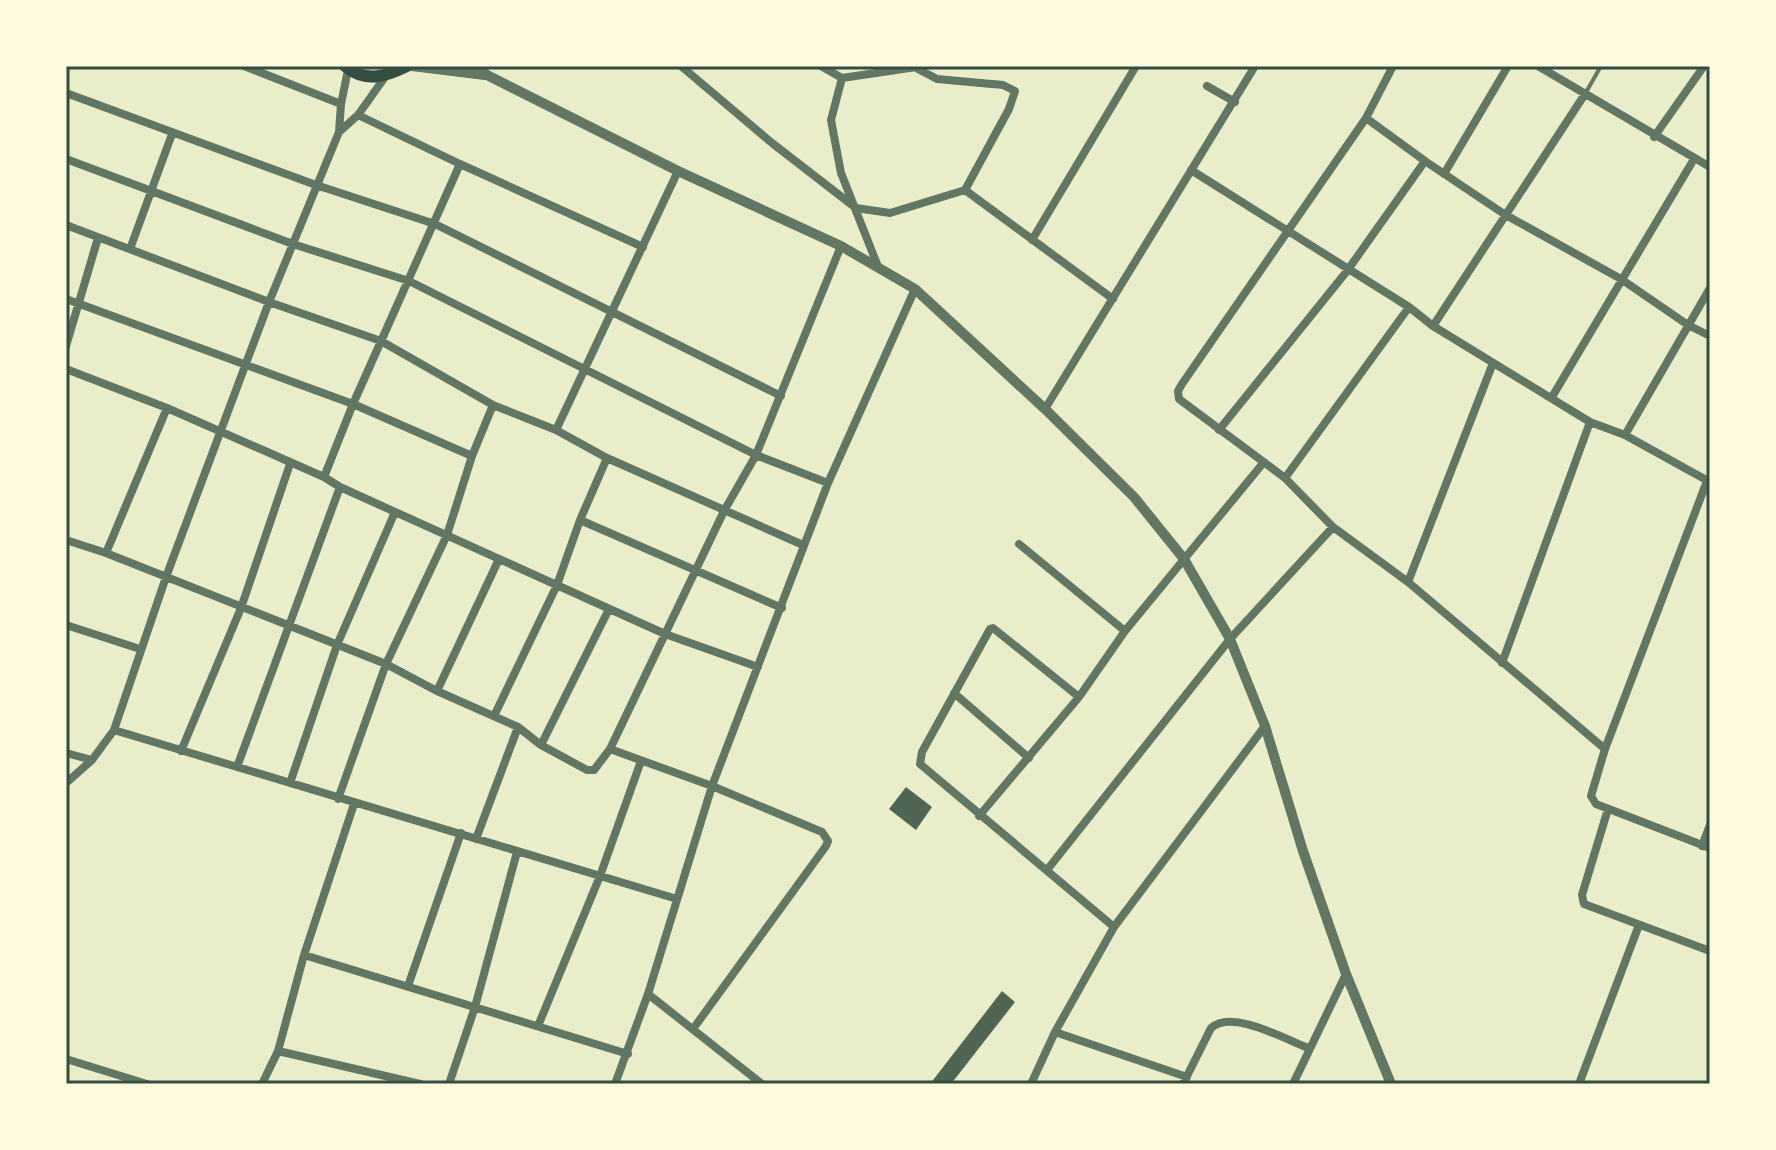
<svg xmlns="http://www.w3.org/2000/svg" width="1776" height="1150" font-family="Figtree,sans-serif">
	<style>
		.building { fill: #4f6655 }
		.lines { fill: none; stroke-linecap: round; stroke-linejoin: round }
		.service { stroke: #617663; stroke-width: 4 }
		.minor { stroke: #617663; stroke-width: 8 }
		.tertiary { stroke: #617663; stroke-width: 10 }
		.secondary { stroke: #344e41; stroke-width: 12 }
		.neatline { fill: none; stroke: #344e41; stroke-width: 3 }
	</style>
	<rect width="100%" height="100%" fill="#e9edc9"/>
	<path class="building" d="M 906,787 L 932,807 L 916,830 L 889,809 Z
		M 1002,991 L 1015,1002 L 951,1084 L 930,1084 Z"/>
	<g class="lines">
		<path class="service" d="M 1585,94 L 1601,66"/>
		<path class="minor" d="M 244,66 L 341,104
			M 681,66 L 772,143 L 856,208 L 890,213 L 965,190 L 1009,109 L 1015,91 L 1003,85 L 937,79 L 918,69
			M 821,66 L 842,78 L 923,66
			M 1393,66 L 1366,118 L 1182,384 L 1178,391 L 1179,399 L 1285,478 L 1333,527 L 1408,582 L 1605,749
			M 1538,66 L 1710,167
			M 842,78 L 831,120 L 841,173 L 877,264
			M 1207,86 L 1235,102
			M 66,93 L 316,185 L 435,224 L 781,396
			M 358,115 L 460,164
			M 1366,118 L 1425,161 L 1504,214 L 1621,279 L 1688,325 L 1710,336
			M 339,132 L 358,115 L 385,77
			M 1654,137 L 1704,66
			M 66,159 L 293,244 L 409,281 L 756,455 L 828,483
			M 1191,170 L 1409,307 L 1433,326 L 1590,422 L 1625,435 L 1710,482
			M 1444,174 L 1508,66
			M 965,190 L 1113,299
			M 66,225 L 269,302 L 381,341 L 493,405 L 556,430 L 607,458 L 803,545
			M 1032,240 L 1136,66
			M 130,249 L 172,134
			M 66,299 L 353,404 L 472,456
			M 1433,326 L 1585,94
			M 66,346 L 98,238
			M 66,369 L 167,408 L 324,477 L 340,487 L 665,634 L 758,667
			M 1552,397 L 1694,159
			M 1045,409 L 1255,66
			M 556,430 L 678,171
			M 1219,430 L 1347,271 L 1425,161
			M 1625,435 L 1710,288
			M 324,477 L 353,404 L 460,164 L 643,247
			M 1285,478 L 1409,307
			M 1707,481 L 1605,749 L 1591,796 L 1596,804 L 1710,848
			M 580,520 L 782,608
			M 66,540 L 106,553 L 386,664 L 437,691 L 518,727 L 541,745 L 587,770 L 594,770 L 610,749 L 712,786 L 822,832 L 828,841 L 826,846 L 693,1029
			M 1019,544 L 1125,631
			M 106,553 L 167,408
			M 1408,582 L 1493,363
			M 66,625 L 140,649
			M 1502,663 L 1590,422
			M 437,691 L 499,559
			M 954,693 L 1029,758
			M 1079,697 L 993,628 L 990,629 L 922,752 L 920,764 L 1114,927
			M 494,716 L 557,585 L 580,520 L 607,458
			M 114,730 L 677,899
			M 541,745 L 609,609
			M 610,749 L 724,511 L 756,455 L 841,246
			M 181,751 L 241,608 L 290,464
			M 66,753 L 92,760
			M 237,767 L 340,487
			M 66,783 L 92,760 L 114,730 L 166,577 L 269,302 L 339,132 L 341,104 L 348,70
			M 290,783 L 337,645 L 395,512
			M 338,799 L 386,664 L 447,535 L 472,456 L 493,405
			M 1608,809 L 1582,895 L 1584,904 L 1710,951
			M 979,816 L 1079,697 L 1125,631 L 1264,462
			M 476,839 L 518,727
			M 1702,846 L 1710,825
			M 1047,870 L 1230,639 L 1333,527
			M 304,955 L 628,1054
			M 408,986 L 461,833
			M 648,994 L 762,1084
			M 538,1026 L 600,876 L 641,761
			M 1055,1032 L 1187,1077
			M 278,1051 L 420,1084
			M 66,1059 L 147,1084
			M 262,1084 L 278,1051 L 304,955 L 354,804
			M 449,1084 L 475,1007 L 517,852
			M 615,1084 L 648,994 L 712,786 L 828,483 L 915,289
			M 1031,1084 L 1055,1032 L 1114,927 L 1265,726
			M 1183,1084 L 1211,1028 C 1233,1009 1284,1039 1308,1048
			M 1293,1084 L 1346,974
			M 1579,1084 L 1639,925"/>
		<path class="tertiary" d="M 412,66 L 485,75
			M 475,66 L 487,75 L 678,171 L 841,246 L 915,289 L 1045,409 L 1134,497 L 1184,559 L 1230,639 L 1265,726 L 1303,851 L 1346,974 L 1391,1084"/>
		<path class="secondary" d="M 345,66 C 365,83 385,77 407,66"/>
	</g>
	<rect width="1776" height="1150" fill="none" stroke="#fefae0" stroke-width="136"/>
	<rect x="68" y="68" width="1640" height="1014" class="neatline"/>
</svg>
